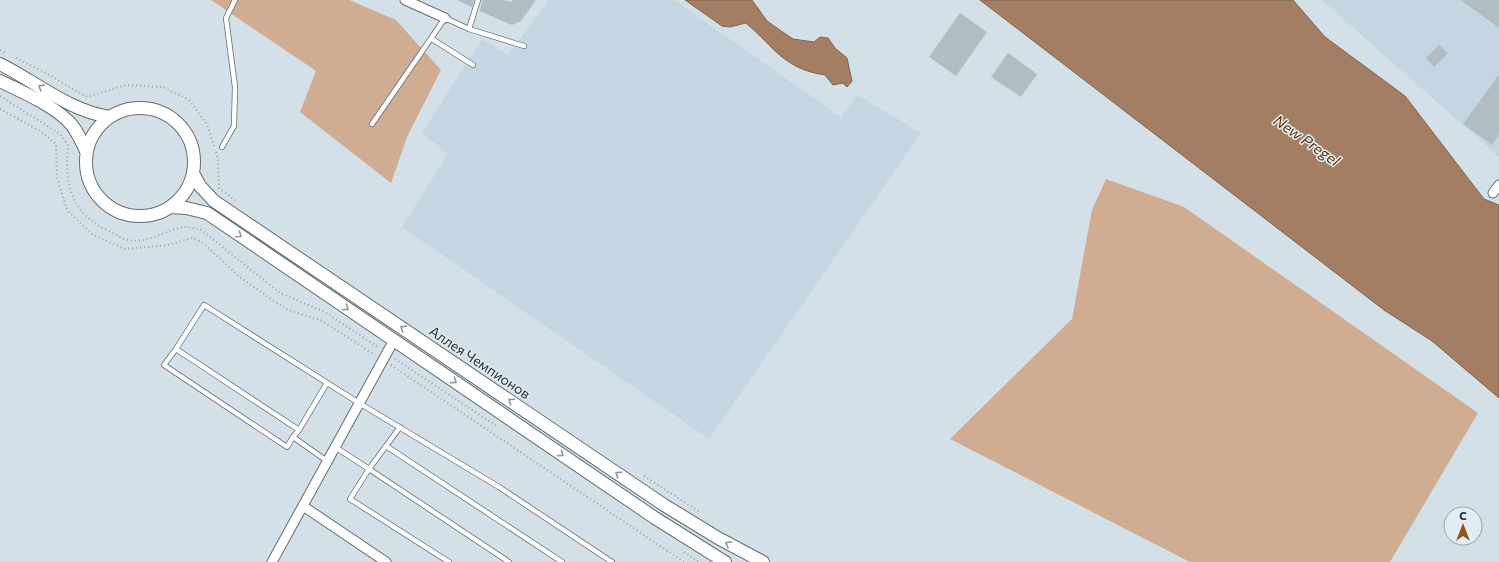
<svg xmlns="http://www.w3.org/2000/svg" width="1499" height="562" font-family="Commissioner,sans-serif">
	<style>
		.built { fill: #c3d6e1 }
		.green { fill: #cfac92 }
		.water { fill: #a47e62; stroke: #7f6653 }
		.building { fill: #b1bcc3 }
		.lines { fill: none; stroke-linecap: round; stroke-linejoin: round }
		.lane-casing { stroke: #636d73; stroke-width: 6 }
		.street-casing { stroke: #636d73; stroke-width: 11 }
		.secondary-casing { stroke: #636d73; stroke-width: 14 }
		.path { stroke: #97a1a6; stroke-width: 2; stroke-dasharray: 1 3; stroke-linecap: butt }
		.lane { stroke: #fff; stroke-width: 4.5 }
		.street { stroke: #fff; stroke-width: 9 }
		.secondary { stroke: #fff; stroke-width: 12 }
		.oneway { stroke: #949698 }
		.labels { text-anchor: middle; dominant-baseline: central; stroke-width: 3; stroke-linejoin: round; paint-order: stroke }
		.street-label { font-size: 14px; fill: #292e31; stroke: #e1edf5 }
		.water-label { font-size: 15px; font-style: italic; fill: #643300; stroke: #e1edf5 }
	</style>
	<rect width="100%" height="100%" fill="#d4e0e7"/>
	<path class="built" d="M 549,0 L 674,0 L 841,117 L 858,95 L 921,133 L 709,439 L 402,227 L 448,154 L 422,133 L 482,39 L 508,55 Z
		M 1322,0 L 1499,0 L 1499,157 Z"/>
	<path class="green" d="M 211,0 L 349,0 L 396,20 L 441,70 L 407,137 L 391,183 L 300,112 L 316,71 Z
		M 1106,179 L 1184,207 L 1478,413 L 1390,562 L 1190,562 L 950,439 L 1072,319 L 1092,210 Z"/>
	<path class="water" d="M 685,0 L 752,0 L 767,21 L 774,26 L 793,39 L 814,42 L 820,37 L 828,38 L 835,48 L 847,58 L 852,81 L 847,87 L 843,83 L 833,85 L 825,75 C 784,69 775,48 746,23 L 730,27 L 722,26 Z
		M 980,0 L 1293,0 L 1325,37 L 1405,96 L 1484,199 L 1499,205 L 1499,398 L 1432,341 L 1384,310 Z"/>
	<path class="building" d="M 457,0 L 474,0 L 472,7 Z
		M 482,0 L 503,0 L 511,2 L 513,0 L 536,0 L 521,21 L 512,25 L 480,11 Z
		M 1461,0 L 1499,0 L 1499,28 Z
		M 960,13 L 987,32 L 956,76 L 929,57 Z
		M 1439,45 L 1448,53 L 1434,67 L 1426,58 Z
		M 1008,53 L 1037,74 L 1021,97 L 991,77 Z
		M 1499,75 L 1499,135 L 1492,145 L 1463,124 Z"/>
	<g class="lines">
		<g class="lane-casing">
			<path id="lane" d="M 469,29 L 478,0
				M 432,39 L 473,65
				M 372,124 L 445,18 L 469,29 L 524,46
				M 222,147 L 234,126 L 235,87 L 226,18 L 235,0
				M 176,349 L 164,365 L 287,447 L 293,437
				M 400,427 L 369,469 L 509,562
				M 299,430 L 327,383
				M 386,446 L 562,562
				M 335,447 L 369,469 L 350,499 L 449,562
				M 327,461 L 293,437 L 299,430 L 176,349 L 204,305 L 359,403 L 499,487 L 612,562"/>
		</g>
		<g class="street-casing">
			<path id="street" d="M 405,0 L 445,18
				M 1493,193 L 1499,185
				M 303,506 L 386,562
				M 272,562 L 394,340"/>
		</g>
		<g class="secondary-casing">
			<path id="secondary" d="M 0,64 C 36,82 69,111 110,117
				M 0,81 C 22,92 49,103 67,120 C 76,128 81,140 86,151
				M86 162a54 54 0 1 1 108 0a54 54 0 1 1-108 0Z
				M 193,173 L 200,186 L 214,201 L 664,505 L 718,538 L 763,562
				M 170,207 L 186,208 L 207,213 L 655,518 L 725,562"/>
		</g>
		<path class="path" d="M 0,50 L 5,53
			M 16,58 L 42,71 L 87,97 L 126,85 L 163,87 L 189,100 L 207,124 L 214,146
			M 0,96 L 60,134 L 68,145 C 64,184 71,214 109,231 C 115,234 122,239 128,240 C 147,244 168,229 184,227 C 189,227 195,229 200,229 L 280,293 L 325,312 L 379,348
			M 0,109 L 40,131 L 56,144 L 57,177 L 67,210 L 93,235 L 125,249 L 168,245 L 192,238 L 202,242 L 241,278 L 286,309 L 322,321 L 375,355
			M 216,152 L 218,159 L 219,188 L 236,201
			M 395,359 L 498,427
			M 391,365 L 684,562
			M 644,476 L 701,513
			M 684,552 L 699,562"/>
		<use href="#lane" class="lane"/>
		<use href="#street" class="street"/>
		<use href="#secondary" class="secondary"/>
	</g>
	<defs><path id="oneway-chevron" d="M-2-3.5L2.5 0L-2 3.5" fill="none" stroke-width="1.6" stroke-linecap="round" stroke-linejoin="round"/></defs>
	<g class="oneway">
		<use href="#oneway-chevron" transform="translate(41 87) rotate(-148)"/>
		<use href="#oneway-chevron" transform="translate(239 235) rotate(35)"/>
		<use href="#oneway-chevron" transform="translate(346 308) rotate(34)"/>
		<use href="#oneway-chevron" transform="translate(403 328) rotate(-146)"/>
		<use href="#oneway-chevron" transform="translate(454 381) rotate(34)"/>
		<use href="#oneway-chevron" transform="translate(511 401) rotate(-146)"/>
		<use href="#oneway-chevron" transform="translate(561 454) rotate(34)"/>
		<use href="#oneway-chevron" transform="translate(618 474) rotate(-146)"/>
		<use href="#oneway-chevron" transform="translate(728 544) rotate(-152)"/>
	</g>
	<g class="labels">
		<g class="street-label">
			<text transform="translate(480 362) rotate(34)">Аллея Чемпионов</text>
		</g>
		<g class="water-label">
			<text transform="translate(1307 140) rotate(35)">New Pregel</text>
		</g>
	</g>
	<g transform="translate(1463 526)"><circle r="19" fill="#e1edf5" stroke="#97a1a7"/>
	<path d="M0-3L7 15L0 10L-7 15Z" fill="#93551b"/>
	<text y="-6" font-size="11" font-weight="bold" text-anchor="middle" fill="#292e31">С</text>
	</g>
</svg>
